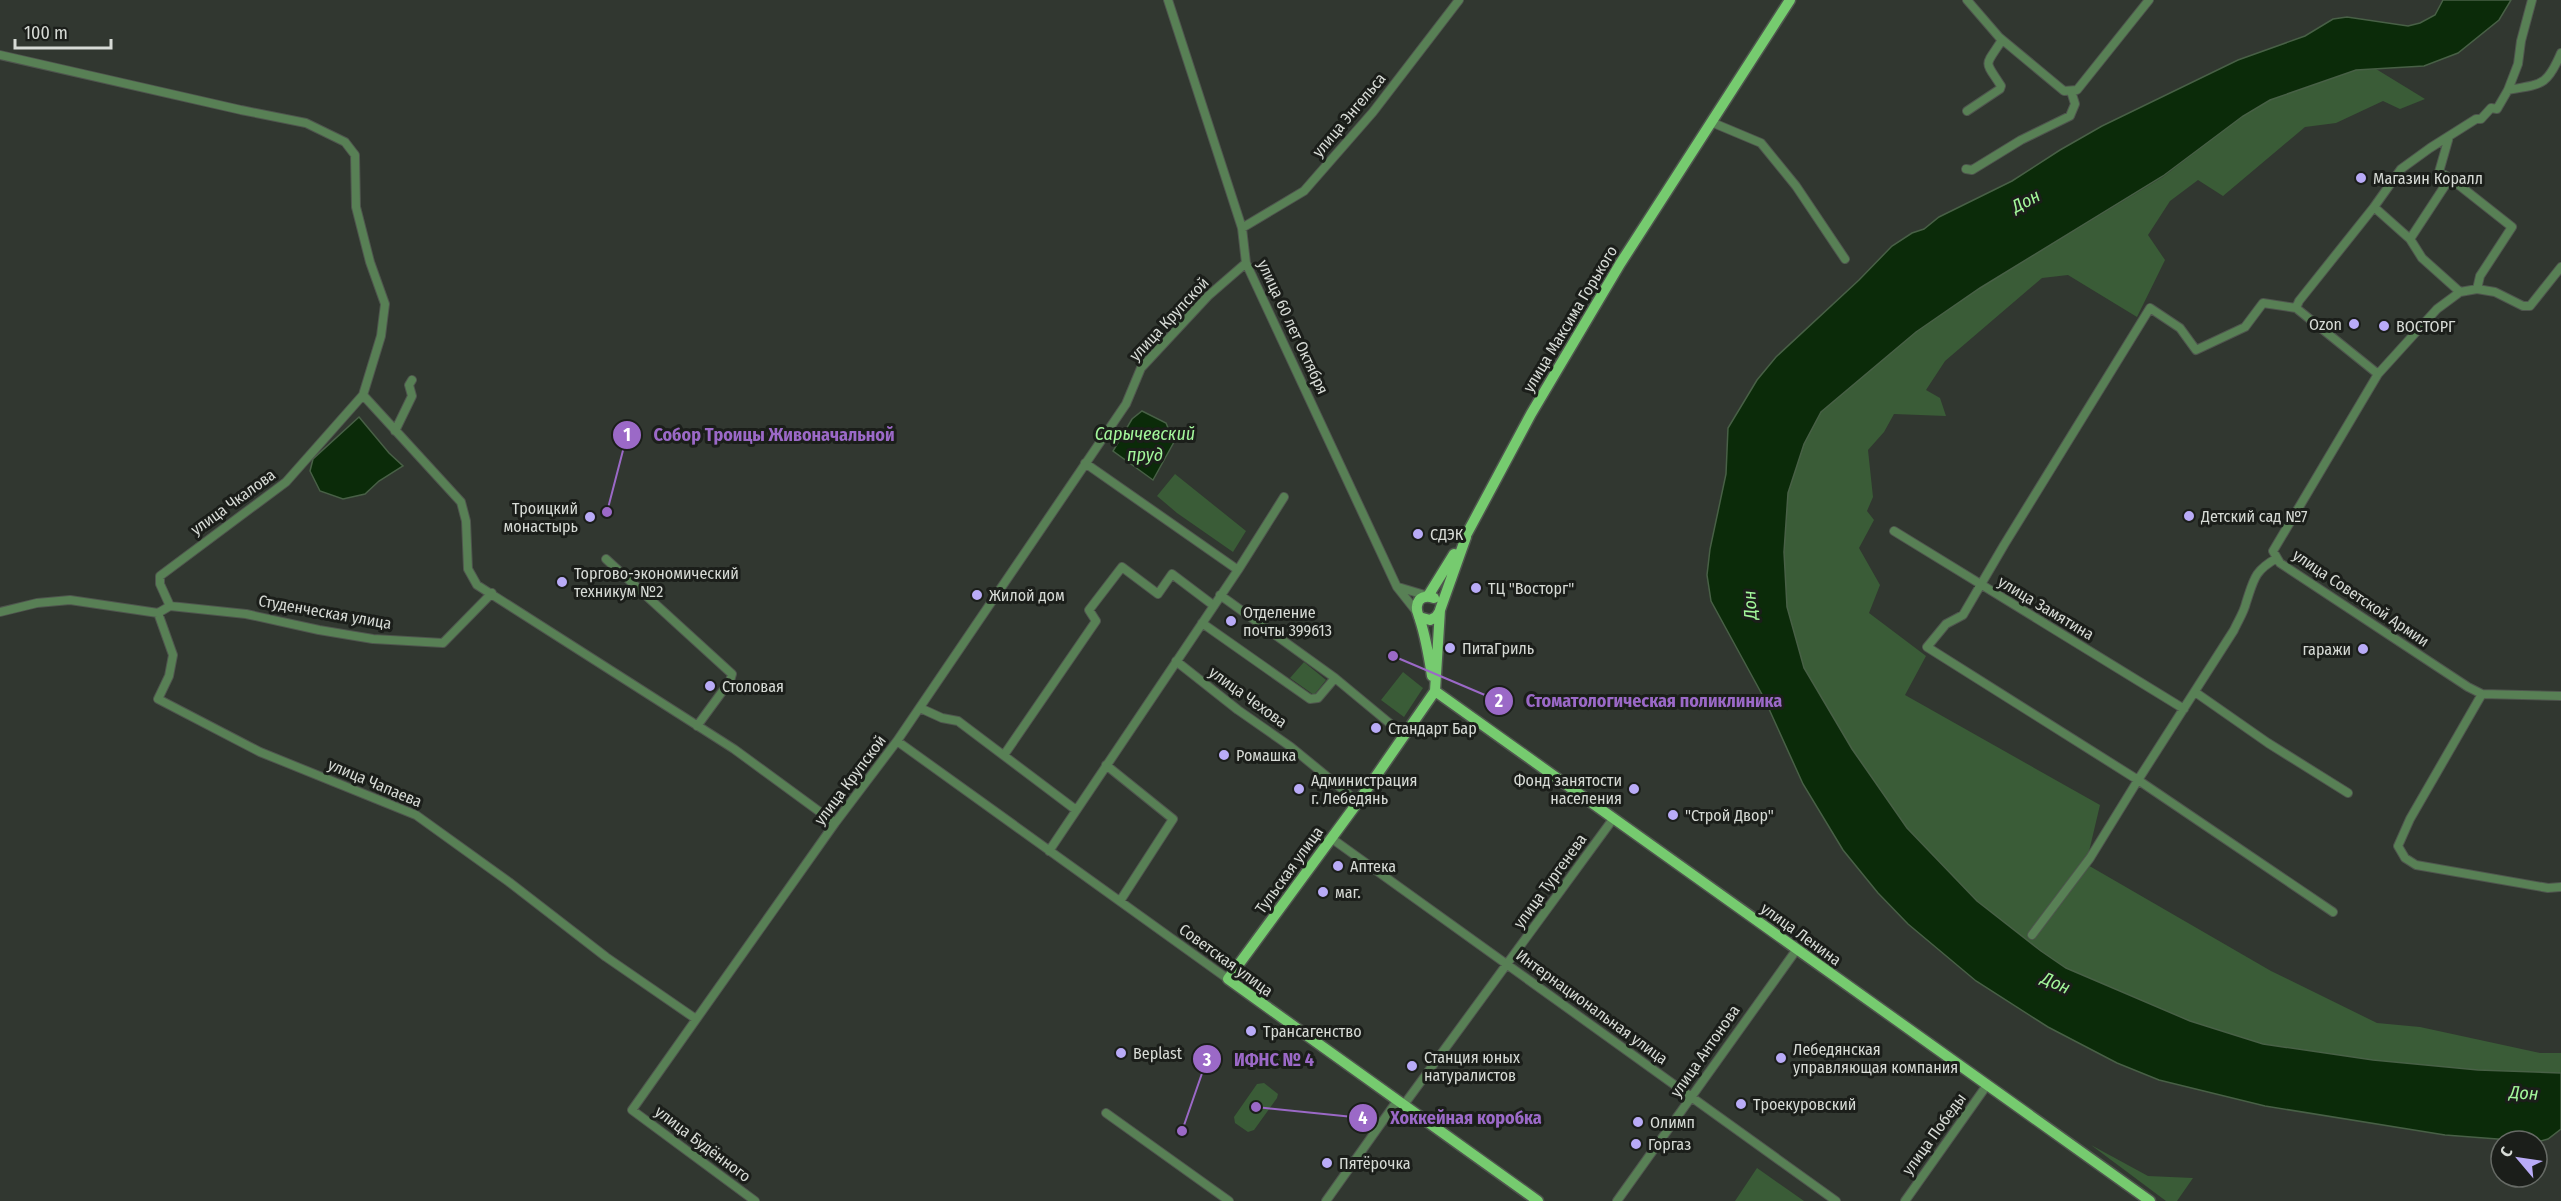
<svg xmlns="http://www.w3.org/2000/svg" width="2561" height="1201" font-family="'Fira Sans Condensed',sans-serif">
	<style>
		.green { fill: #3a5c37 }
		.water { fill: #0b2b09; stroke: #486046; stroke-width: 1.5 }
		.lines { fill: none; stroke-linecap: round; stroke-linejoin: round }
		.minor-casing { stroke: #4f554e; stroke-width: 10 }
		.major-casing { stroke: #4f554e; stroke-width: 13 }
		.minor { stroke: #588055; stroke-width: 8 }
		.major { stroke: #76cb6f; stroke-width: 10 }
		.poi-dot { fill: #b9abf7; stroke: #1b1e1a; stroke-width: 2 }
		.labels { text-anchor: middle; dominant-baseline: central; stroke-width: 6; stroke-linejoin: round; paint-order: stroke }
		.street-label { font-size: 16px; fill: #d7dbd6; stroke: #1b1e1a }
		.poi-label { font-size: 16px; fill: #d7dbd6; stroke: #1b1e1a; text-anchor: start }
		.water-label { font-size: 18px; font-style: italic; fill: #a3f79b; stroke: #1b1e1a }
		.leader { fill: none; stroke: #9b69c7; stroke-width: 2 }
		.callout-dot { fill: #9b69c7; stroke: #1b1e1a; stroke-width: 2 }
		.mark-label { font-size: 18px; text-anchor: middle; font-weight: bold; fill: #fff }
		.callout-label { font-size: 18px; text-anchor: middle; font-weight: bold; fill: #9b69c7; stroke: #1b1e1a; stroke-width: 6; stroke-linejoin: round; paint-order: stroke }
	</style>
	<rect width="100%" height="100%" fill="#313730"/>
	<path class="green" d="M 2376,69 L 2425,99 L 2400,109 L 2383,101 L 2336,123 L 2305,127 L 2223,196 L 2198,180 L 2170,201 L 2148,235 L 2165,260 L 2137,317 L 2068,275 L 2042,278 L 1945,361 L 1926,390 L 1940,398 L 1946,416 L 1894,414 L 1884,432 L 1868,450 L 1873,497 L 1867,511 L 1874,520 L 1859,548 L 1880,585 L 1869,613 L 1926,656 L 1905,695 L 2100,805 L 2086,864 L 2271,971 L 2377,1023 L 2420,1027 L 2540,1053 L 2561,1053 L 2561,1073 L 2478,1070 L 2373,1060 L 2263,1044 L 2190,1021 L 2066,968 L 2041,951 L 1977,901 L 1907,828 L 1852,749 L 1804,668 L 1787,607 L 1784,552 L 1788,493 L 1804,444 L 1821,412 L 1916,332 L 1980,288 L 2163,177 L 2243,116 L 2270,100 L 2340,75 L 2356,70 Z
		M 1175,474 L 1246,531 L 1233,552 L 1177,513 L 1157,496 Z
		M 1304,662 L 1326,680 L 1314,695 L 1290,678 Z
		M 1403,672 L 1423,688 L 1404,717 L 1381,700 Z
		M 1264,1083 L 1278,1094 L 1277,1098 L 1254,1130 L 1248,1132 L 1235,1123 L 1234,1117 L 1257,1084 Z
		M 2091,1145 L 2148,1176 L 2193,1178 L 2177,1201 L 2166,1201 Z
		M 1757,1168 L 1804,1201 L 1735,1201 Z"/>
	<path class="water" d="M 2443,0 L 2511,0 L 2499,20 L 2458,53 L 2424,66 L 2356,70 L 2270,100 L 2243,116 L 2163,176 L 1980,288 L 1916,332 L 1821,412 L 1804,444 L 1788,493 L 1784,552 L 1787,607 L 1804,668 L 1852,749 L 1907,828 L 1977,901 L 2041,951 L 2066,968 L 2190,1021 L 2263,1044 L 2373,1060 L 2478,1070 L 2561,1073 L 2561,1129 L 2548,1139 L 2537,1142 L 2445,1135 L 2265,1106 L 2159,1080 L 2117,1063 L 2048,1027 L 1976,981 L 1908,924 L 1878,893 L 1843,850 L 1803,784 L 1764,698 L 1711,601 L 1707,575 L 1710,549 L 1726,474 L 1728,428 L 1757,380 L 1776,357 L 1859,280 L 1892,246 L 1912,233 L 1924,229 L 1939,217 L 2012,181 L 2060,150 L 2102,126 L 2238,60 L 2305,36 L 2333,19 L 2347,17 L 2408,26 L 2420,23 L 2435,15 Z
		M 1142,411 L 1166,423 L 1174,442 L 1153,480 L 1113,451 L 1132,419 Z
		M 359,417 L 389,453 L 403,466 L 379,481 L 365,494 L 343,499 L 320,491 L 310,471 L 313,459 Z"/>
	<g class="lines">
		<g class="minor-casing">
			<path id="minor" d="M 1168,0 L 1242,228 L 1246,263 L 1397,587 L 1416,611
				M 1967,0 L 1999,37 L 2064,91 L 2077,90 L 2149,0
				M 0,55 L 241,110 L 306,123 L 345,142 L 355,155 L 356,207 L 370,262 L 385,304 L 381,336 L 363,395 L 286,482 L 160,576 L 160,584 L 170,606
				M 2508,90 C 2542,84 2547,86 2561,53
				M 1967,111 L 2000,89 L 2001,86 C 1984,59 1984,68 2002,40
				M 1711,122 L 1761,143 L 1796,186 L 1845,259
				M 2449,137 L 2439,172 L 2450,178
				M 1966,169 L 1972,170 L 2021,140 L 2070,116 L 2075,104 L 2071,91
				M 2374,207 L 2299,301 L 2296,308 L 2378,374
				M 1242,228 L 1304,191 L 1373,112 L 1459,0
				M 2410,239 L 2450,178 L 2512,227 L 2480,276 L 2477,289 L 2460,292 L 2437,309 L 2378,374 L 2273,551 L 2280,563 L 2468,687 L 2482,694 L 2561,696
				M 2477,289 L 2495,292 L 2523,306 L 2530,306 L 2561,267
				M 2460,292 L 2422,258 L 2410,239 L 2374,207 L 2401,169 L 2430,148 L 2476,119 L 2481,119 L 2491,108 L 2497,109 L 2508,90 L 2518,64 L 2521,41 L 2532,0
				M 363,395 L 461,502 L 466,521 L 468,569 L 477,585 L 734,749 L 835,823
				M 395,431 L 412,396 L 409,385 L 412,380
				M 1085,463 L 1238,570
				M 1894,531 L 2184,709
				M 2277,558 C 2254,571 2254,579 2246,603 C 2244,612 2238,621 2234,630 L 2138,780 L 2333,912
				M 606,559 L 732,674 L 730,681 L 697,726
				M 1398,587 L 1428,596
				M 1220,595 L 1335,678 L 1405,736
				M 0,612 L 37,603 L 70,600 L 158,613 L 170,606 L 246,614 L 319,630 L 373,639 L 443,643 L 492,593
				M 158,613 L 173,655 L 169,676 L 158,699 L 260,752 L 416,815 L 509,882 L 606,957 L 696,1019
				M 1202,623 L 1310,699 L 1318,698 L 1335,678
				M 1176,661 L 1238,710 L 1291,747 L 1358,802
				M 2195,692 L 2268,743 L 2348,793
				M 2482,694 L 2410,819 L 2398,846 L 2405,858 L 2416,865 L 2548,888 L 2561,887
				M 920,708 L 942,718 L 958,721 L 1076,810
				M 897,741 L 1228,979
				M 1004,755 L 1096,621 L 1089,610 L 1122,567 L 1158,594 L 1172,574 L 1213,605
				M 1106,765 L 1173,819 L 1120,901
				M 1331,838 L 1836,1201
				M 1049,851 L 1238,570 L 1284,497
				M 2032,935 L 2090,858 L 2138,780 L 1927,647 L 1946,624 L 1963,615 L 2004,545 L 2150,308 L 2180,328 L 2196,350 L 2245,327 L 2263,303 L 2296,308
				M 1403,1106 L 1613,819
				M 1106,1113 L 1229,1201
				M 755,1201 L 632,1110 L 835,823 L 897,741 L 1126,404 L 1141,368 L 1208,296 L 1246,263
				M 1326,1201 L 1397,1101
				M 1617,1201 L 1797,949
				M 1905,1201 L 1987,1085"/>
		</g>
		<g class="major-casing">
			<path id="major" d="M 1466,537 L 1440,610 L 1435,691 L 1358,802 L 1228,979 L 1538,1201
				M 1463,541 L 1531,414 L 1620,264 L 1790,0
				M 1428,596 L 1454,554
				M 1419,617 L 1430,620 L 1436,617 L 1440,611
				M 1432,676 C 1429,657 1426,638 1420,620 C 1419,615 1416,612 1417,606 C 1418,597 1426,595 1434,598
				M 1435,691 L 2150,1201"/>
		</g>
		<use href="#minor" class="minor"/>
		<use href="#major" class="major"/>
	</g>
	<g class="poi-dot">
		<circle cx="2361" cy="178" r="6"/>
		<circle cx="2354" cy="324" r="6"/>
		<circle cx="2384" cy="326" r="6"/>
		<circle cx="2189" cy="516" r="6"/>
		<circle cx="590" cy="517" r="6"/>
		<circle cx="1418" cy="534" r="6"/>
		<circle cx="562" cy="582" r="6"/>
		<circle cx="1476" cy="588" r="6"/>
		<circle cx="977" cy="595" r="6"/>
		<circle cx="1231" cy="621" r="6"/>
		<circle cx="1450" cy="648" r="6"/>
		<circle cx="2363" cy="649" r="6"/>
		<circle cx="710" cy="686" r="6"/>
		<circle cx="1376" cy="728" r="6"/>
		<circle cx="1224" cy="755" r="6"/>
		<circle cx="1299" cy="789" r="6"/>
		<circle cx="1634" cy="789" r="6"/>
		<circle cx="1673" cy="815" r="6"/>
		<circle cx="1338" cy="866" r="6"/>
		<circle cx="1323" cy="892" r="6"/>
		<circle cx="1251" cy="1031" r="6"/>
		<circle cx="1121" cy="1053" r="6"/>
		<circle cx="1781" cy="1058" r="6"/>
		<circle cx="1412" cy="1066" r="6"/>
		<circle cx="1741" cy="1104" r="6"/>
		<circle cx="1638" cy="1122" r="6"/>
		<circle cx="1636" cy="1144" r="6"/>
		<circle cx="1327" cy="1163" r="6"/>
	</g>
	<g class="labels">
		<g class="street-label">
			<text transform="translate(1349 115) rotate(-50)">улица Энгельса</text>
			<text transform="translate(1169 319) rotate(-47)">улица Крупской</text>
			<text transform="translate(1570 319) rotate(-59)">улица Максима Горького</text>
			<text transform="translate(1293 327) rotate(65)">улица 60 лет Октября</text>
			<text transform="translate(233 502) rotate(-36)">улица Чкалова</text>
			<text transform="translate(2361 598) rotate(34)">улица Советской Армии</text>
			<text transform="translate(2046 608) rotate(31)">улица Замятина</text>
			<text transform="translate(325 612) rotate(10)">Студенческая улица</text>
			<text transform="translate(1248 697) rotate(36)">улица Чехова</text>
			<text transform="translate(850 780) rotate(-53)">улица Крупской</text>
			<text transform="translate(375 783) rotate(23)">улица Чапаева</text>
			<text transform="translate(1289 870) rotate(-54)">Тульская улица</text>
			<text transform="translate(1550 881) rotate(-54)">улица Тургенева</text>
			<text transform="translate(1801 934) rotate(36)">улица Ленина</text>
			<text transform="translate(1226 960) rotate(36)">Советская улица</text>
			<text transform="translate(1592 1007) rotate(36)">Интернациональная улица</text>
			<text transform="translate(1705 1051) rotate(-55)">улица Антонова</text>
			<text transform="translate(1934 1134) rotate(-54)">улица Победы</text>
			<text transform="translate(703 1144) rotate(37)">улица Будённого</text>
		</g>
		<g class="poi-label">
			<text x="2373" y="178">Магазин Коралл</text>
			<text x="2342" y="324" text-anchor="end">Ozon</text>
			<text x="2396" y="326">ВОСТОРГ</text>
			<text x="578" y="508" text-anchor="end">Троицкий<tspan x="578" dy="18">монастырь</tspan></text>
			<text x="2201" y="516">Детский сад №7</text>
			<text x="1430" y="534">СДЭК</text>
			<text x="574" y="573">Торгово-экономический<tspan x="574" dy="18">техникум №2</tspan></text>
			<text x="1488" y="588">ТЦ "Восторг"</text>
			<text x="989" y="595">Жилой дом</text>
			<text x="1243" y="612">Отделение<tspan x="1243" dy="18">почты 399613</tspan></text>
			<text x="1462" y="648">ПитаГриль</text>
			<text x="2351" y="649" text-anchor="end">гаражи</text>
			<text x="722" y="686">Столовая</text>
			<text x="1388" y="728">Стандарт Бар</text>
			<text x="1236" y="755">Ромашка</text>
			<text x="1311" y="780">Администрация<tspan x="1311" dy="18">г. Лебедянь</tspan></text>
			<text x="1622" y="780" text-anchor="end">Фонд занятости<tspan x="1622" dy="18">населения</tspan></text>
			<text x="1685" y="815">"Строй Двор"</text>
			<text x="1350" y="866">Аптека</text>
			<text x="1335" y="892">маг.</text>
			<text x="1263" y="1031">Трансагенство</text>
			<text x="1793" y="1049">Лебедянская<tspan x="1793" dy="18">управляющая компания</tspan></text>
			<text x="1133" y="1053">Beplast</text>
			<text x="1424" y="1057">Станция юных<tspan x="1424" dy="18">натуралистов</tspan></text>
			<text x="1753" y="1104">Троекуровский</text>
			<text x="1650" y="1122">Олимп</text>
			<text x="1648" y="1144">Горгаз</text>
			<text x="1339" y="1163">Пятёрочка</text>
		</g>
		<g class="water-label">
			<text transform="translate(2026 201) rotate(-27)">Дон</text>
			<text x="1145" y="434">Сарычевский<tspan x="1145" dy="21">пруд</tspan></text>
			<text transform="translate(1750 605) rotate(-93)">Дон</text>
			<text transform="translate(2056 983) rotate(24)">Дон</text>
			<text transform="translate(2524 1093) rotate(4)">Дон</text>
		</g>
	</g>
	<path class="leader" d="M607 512L627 435M1393 656L1499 701M1182 1131L1207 1059M1256 1107L1363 1118"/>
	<g class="callout-dot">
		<circle cx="607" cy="512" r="6"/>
		<circle cx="1393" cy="656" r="6"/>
		<circle cx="1182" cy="1131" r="6"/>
		<circle cx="1256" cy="1107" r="6"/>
		<circle cx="627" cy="435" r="15"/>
		<circle cx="1499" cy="701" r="15"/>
		<circle cx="1207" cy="1059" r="15"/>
		<circle cx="1363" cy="1118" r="15"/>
	</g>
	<g class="mark-label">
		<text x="627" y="441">1</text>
		<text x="1499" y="707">2</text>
		<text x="1207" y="1066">3</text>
		<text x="1363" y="1124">4</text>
	</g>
	<g class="callout-label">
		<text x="774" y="441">Собор Троицы Живоначальной</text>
		<text x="1654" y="707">Стоматологическая поликлиника</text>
		<text x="1274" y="1066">ИФНС № 4</text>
		<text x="1466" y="1124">Хоккейная коробка</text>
	</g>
	<g transform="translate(2519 1159) rotate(299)"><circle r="28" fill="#1b1e1a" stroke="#666a65" stroke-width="1.5"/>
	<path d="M0-4.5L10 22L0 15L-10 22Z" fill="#b9abf7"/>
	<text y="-9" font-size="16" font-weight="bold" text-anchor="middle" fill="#d7dbd6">С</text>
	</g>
	<path d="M15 39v9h96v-9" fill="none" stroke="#d7dbd6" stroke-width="3"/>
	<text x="24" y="39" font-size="18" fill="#d7dbd6" stroke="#1b1e1a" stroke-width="4.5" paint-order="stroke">100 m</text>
</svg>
